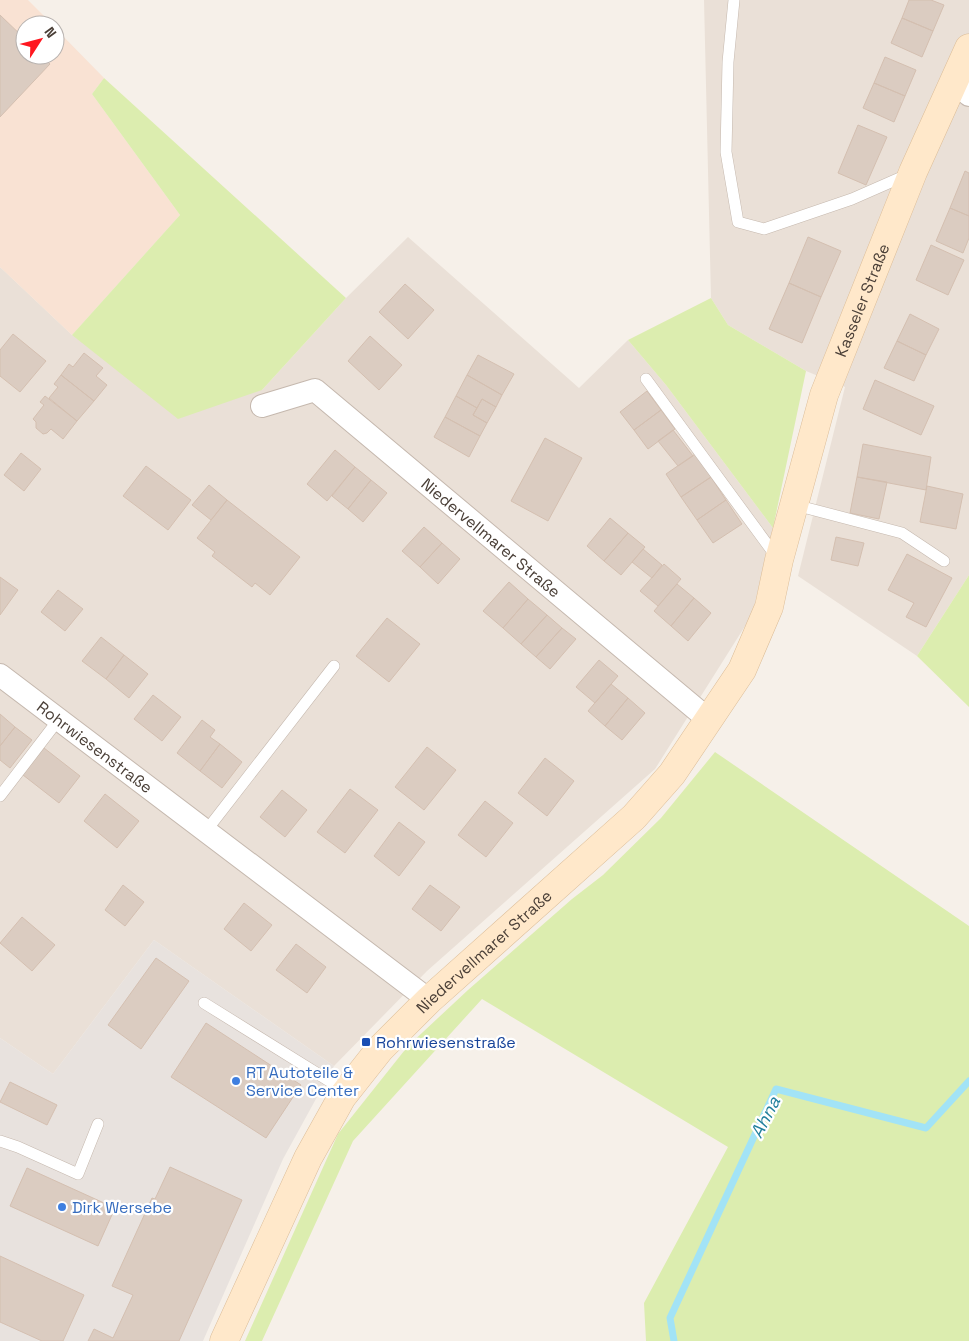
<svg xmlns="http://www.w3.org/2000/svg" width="969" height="1341" font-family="'Space Grotesk',sans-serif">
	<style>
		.residential { fill: #eae0d7 }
		.commercial { fill: #f9e2d3 }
		.industrial { fill: #e8e2de }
		.green { fill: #dcedaf }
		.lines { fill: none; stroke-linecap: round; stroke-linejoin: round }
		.stream { stroke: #a2e3f6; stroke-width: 7 }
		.building { fill: #dbccc1; stroke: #d4bfb0 }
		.lane-casing { stroke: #c5b8ae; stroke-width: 12 }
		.street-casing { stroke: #c5b8ae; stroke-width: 24 }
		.secondary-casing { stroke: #dcbd98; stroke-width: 29 }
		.lane { stroke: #fff; stroke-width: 11 }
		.street { stroke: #fff; stroke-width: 22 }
		.secondary { stroke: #ffe8ca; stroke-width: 28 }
		.transit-dot { fill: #1a4fb4; stroke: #fff; stroke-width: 2 }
		.shop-dot { fill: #3f7fe0; stroke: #fff; stroke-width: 2 }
		.labels { text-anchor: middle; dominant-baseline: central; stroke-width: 4.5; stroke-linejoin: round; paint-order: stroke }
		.street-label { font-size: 16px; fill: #4a3f37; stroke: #fff }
		.transit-label { font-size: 16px; fill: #164399; stroke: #fff; text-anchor: start }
		.shop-label { font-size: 16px; fill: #366cbe; stroke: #fff; text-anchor: start }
		.water-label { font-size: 18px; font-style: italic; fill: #22809d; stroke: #fff }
	</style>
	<rect width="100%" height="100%" fill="#f6f0e9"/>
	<path class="residential" d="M 704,0 L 969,0 L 969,575 L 917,656 L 798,576 L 845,387 L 806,371 L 728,325 L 711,298 Z
		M 408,237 L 579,388 L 628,340 L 666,385 L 773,528 L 752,615 L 655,769 L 427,971 L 334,1066 L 154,940 L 53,1074 L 0,1038 L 0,267 L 72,335 L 262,390 L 346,298 Z"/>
	<path class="commercial" d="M 0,0 L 28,0 L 53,25 L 25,25 L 25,55 L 55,55 L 55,28 L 104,78 L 92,94 L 180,215 L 72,335 L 0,267 Z"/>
	<path class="industrial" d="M 154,940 L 334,1066 L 283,1159 L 203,1341 L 0,1341 L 0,1038 L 53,1074 Z"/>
	<path class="green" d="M 104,78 L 346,298 L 262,390 L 178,419 L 72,335 L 180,215 L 92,94 Z
		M 711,298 L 728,325 L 806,371 L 773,528 L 666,385 L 628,340 Z
		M 969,575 L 969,707 L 917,656 Z
		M 715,752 L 969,926 L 969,1341 L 646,1341 L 644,1303 L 728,1147 L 482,999 L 353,1141 L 262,1341 L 245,1341 L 338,1134 L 408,1046 L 468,990 L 572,899 L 603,875 L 661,818 Z"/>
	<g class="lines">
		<path class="stream" d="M 674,1341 L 670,1318 L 776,1089 L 926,1128 L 969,1081"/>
	</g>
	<path class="building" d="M 909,0 L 931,0 L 944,5 L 933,31 L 902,18 Z
		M 0,15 L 25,39 L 25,55 L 41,55 L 50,64 L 0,117 Z
		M 902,18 L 933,31 L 922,57 L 891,43 Z
		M 885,57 L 916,70 L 905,96 L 874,83 Z
		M 874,83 L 905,96 L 894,122 L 863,108 Z
		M 858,125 L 887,137 L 866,185 L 838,173 Z
		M 965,171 L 969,173 L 969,216 L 950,208 Z
		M 950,208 L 969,216 L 969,238 L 963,253 L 936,241 Z
		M 808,237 L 841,251 L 821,297 L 789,283 Z
		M 931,245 L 964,260 L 948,295 L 916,280 Z
		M 789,283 L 821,297 L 802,343 L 769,329 Z
		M 405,284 L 434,310 L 408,339 L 379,312 Z
		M 910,314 L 939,329 L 926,355 L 897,341 Z
		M 13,334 L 46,361 L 20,392 L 0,376 L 0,350 Z
		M 370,336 L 402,365 L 379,390 L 348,361 Z
		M 897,341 L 926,355 L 914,381 L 884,368 Z
		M 84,353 L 103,368 L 96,376 L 107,385 L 94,401 L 61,375 L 69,364 L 73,367 Z
		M 478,355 L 514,374 L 502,395 L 467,375 Z
		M 61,375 L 94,401 L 77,421 L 49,398 L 58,387 L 54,384 Z
		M 467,375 L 502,395 L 496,407 L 482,399 L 477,408 L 456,396 Z
		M 875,380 L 934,406 L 921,435 L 863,409 Z
		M 647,391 L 661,410 L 634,430 L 620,412 Z
		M 45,396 L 77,421 L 63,439 L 51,429 L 47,433 L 43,434 L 36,428 L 36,422 L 33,419 L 44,405 L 40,402 Z
		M 456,396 L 477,408 L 473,415 L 487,423 L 480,436 L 445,417 Z
		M 482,399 L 496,407 L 487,423 L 473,415 Z
		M 661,410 L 675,429 L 648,449 L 634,430 Z
		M 445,417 L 480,436 L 469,457 L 434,437 Z
		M 673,430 L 693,456 L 678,466 L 658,441 Z
		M 545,438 L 582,458 L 548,521 L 511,501 Z
		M 863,444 L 931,457 L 926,490 L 857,477 Z
		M 335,450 L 355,467 L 327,501 L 307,484 Z
		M 21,453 L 41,469 L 24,491 L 4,475 Z
		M 695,454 L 711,477 L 681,497 L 666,474 Z
		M 146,466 L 191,500 L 168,530 L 123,496 Z
		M 355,467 L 371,480 L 348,509 L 332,496 Z
		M 711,477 L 726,500 L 697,520 L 681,497 Z
		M 857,477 L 887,482 L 879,519 L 850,513 Z
		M 371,480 L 387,493 L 363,522 L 348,509 Z
		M 209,485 L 227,500 L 211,520 L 192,505 Z
		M 927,486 L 963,494 L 956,529 L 920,522 Z
		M 227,500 L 300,557 L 270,595 L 255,583 L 252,587 L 212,556 L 215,552 L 197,538 Z
		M 726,500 L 742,524 L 713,543 L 697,520 Z
		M 610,518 L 628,533 L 604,561 L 587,546 Z
		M 424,527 L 442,543 L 420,567 L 402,551 Z
		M 628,533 L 645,547 L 621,575 L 604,561 Z
		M 836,537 L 864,543 L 858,566 L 831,560 Z
		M 442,543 L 460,559 L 438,584 L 420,567 Z
		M 643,549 L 662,565 L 652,578 L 632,562 Z
		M 907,554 L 952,578 L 926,627 L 906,617 L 914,603 L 888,590 Z
		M 664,564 L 681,579 L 658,606 L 640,591 Z
		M 0,577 L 18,590 L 0,615 Z
		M 509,582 L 528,599 L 503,628 L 483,611 Z
		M 677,584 L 694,598 L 671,626 L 654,611 Z
		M 58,590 L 83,609 L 65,631 L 41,612 Z
		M 694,598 L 711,613 L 688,641 L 671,626 Z
		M 528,599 L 547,615 L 521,644 L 503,628 Z
		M 547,615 L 562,628 L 536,657 L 521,644 Z
		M 387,618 L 420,644 L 389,682 L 356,656 Z
		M 562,628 L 576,639 L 550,669 L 536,657 Z
		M 101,637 L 124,655 L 106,679 L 82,661 Z
		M 124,655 L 148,674 L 129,698 L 106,679 Z
		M 599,660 L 618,676 L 595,703 L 576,687 Z
		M 611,684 L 628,698 L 605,726 L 588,711 Z
		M 153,695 L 181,717 L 162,741 L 134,719 Z
		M 628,698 L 645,713 L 622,740 L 605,726 Z
		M 0,714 L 15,727 L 0,746 Z
		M 202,720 L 215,730 L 210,737 L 220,744 L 200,771 L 177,753 Z
		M 15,727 L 32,740 L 10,768 L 0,760 L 0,746 Z
		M 220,744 L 242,762 L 222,788 L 200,771 Z
		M 427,747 L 456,770 L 424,810 L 395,787 Z
		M 44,748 L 80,776 L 59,803 L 23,775 Z
		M 545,758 L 574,781 L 547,816 L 518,793 Z
		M 350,789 L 378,810 L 345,853 L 317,832 Z
		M 282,790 L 307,810 L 285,837 L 260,817 Z
		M 105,794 L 139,821 L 117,848 L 84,821 Z
		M 485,801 L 513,823 L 486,857 L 458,835 Z
		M 399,822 L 425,842 L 399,876 L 374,856 Z
		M 123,885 L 144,902 L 125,926 L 105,910 Z
		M 430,885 L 460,907 L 441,931 L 412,909 Z
		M 244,903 L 272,925 L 251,951 L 224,929 Z
		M 22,917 L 55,945 L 32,971 L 0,943 Z
		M 296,944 L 326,967 L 307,993 L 276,970 Z
		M 156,958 L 189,981 L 141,1049 L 108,1025 Z
		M 206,1023 L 301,1085 L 266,1138 L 171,1077 Z
		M 10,1082 L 57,1105 L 47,1125 L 0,1102 Z
		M 170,1167 L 242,1200 L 179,1341 L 88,1341 L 94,1329 L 113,1338 L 133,1295 L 112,1286 L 152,1198 L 155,1199 Z
		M 27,1168 L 115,1208 L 98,1246 L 10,1206 Z
		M 0,1256 L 84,1295 L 63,1341 L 42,1341 L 0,1322 Z"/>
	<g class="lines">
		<g class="lane-casing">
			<path id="lane" d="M 734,0 L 728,62 L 726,152 L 738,222 L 764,229 L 852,199 L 909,174
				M 646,379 L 778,559
				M 795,505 L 902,533 L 944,561
				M 0,796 L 59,719
				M 206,831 L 334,666
				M 204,1003 L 347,1092
				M 0,1141 L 18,1147 L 78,1174 L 98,1124"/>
		</g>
		<g class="street-casing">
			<g id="street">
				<path d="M 953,80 L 969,95"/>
				<path id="s1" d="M 262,406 L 315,390 L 709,720"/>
				<path id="s2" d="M 0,675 L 429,1000"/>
			</g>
		</g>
		<g class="secondary-casing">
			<g id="secondary">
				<path id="s3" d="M 224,1341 L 308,1158 L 342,1097 L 380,1049 L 429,1000 L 634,817 L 672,774 L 742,670 L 769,607 L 779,560 L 824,395 L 913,172 L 969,48"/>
			</g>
		</g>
		<use href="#lane" class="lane"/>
		<use href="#street" class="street"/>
		<use href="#secondary" class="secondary"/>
	</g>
	<rect class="transit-dot" x="361" y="1037" width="10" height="10" rx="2.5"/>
	<g class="shop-dot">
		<circle cx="236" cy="1081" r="5"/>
		<circle cx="62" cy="1207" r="5"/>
	</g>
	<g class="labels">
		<g class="street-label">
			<text stroke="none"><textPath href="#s3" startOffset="1249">Kasseler Straße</textPath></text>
			<text stroke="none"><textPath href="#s1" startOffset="285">Niedervellmarer Straße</textPath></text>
			<text stroke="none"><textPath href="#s2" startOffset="119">Rohrwiesenstraße</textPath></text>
			<text stroke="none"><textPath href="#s3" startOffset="475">Niedervellmarer Straße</textPath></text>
		</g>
		<g class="transit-label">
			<text x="376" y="1042">Rohrwiesenstraße</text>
		</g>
		<g class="shop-label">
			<text x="246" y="1072">RT Autoteile &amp;<tspan x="246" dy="18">Service Center</tspan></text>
			<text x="72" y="1207">Dirk Wersebe</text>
		</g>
		<g class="water-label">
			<text transform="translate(765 1117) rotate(-63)">Ahna</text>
		</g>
	</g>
	<g transform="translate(40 40) rotate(54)"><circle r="24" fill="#ffffff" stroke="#b7b2af"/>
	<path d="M0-4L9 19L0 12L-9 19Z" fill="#ff171f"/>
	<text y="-8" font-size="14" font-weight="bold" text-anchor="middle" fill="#4a3f37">N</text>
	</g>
</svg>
